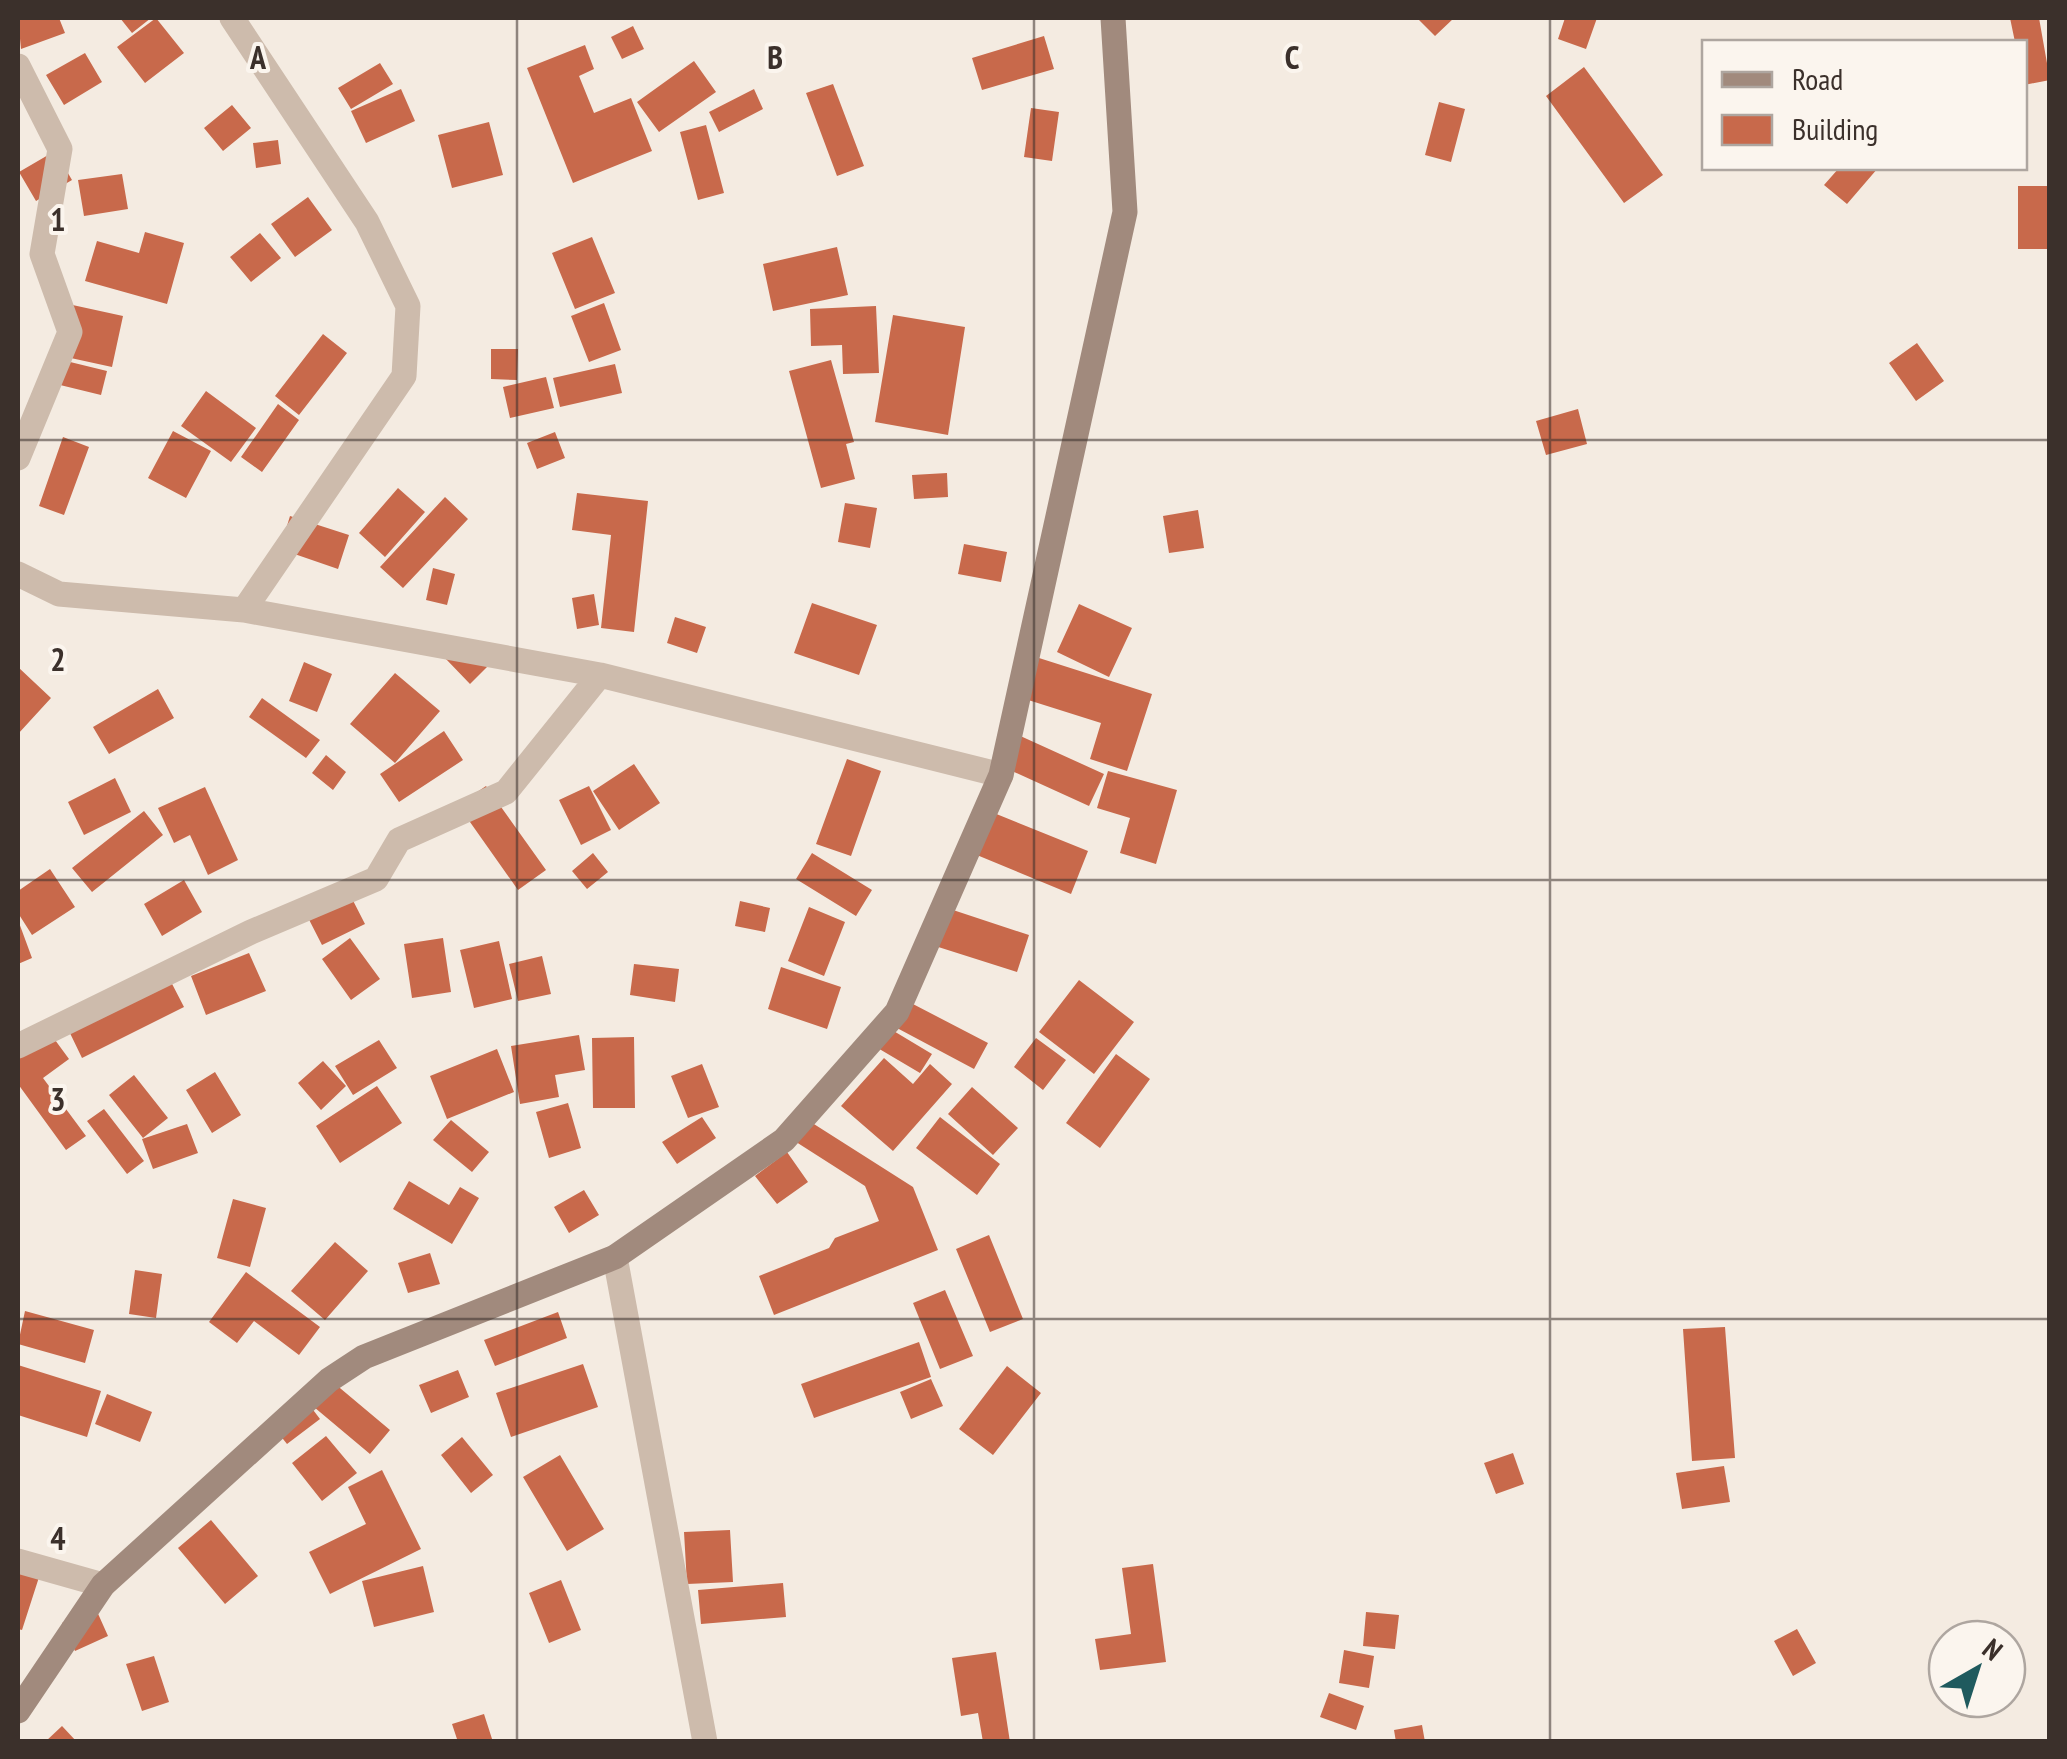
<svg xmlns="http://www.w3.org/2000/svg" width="2067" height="1759" font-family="'PT Sans Narrow',sans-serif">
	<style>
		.building { fill: #c8694b }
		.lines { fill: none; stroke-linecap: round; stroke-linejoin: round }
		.minor { stroke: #cdbbac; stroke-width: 25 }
		.secondary { stroke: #a18a7d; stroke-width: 25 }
		.grid { fill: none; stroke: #3b302b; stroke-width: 2.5; stroke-opacity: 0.55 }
		.grid-label { font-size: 32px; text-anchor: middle; font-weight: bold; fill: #3b302b; stroke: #fbf5ee; stroke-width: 8; stroke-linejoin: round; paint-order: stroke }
	</style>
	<rect width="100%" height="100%" fill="#f4ebe1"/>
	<path class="building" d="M 18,18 L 59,18 L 65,33 L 21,49 Z
		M 120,18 L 151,18 L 132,33 Z
		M 156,18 L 184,53 L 145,83 L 117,47 Z
		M 1417,18 L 1454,18 L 1435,36 Z
		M 1565,18 L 1597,18 L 1586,49 L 1558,39 Z
		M 2010,18 L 2039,18 L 2050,80 L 2024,85 L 2024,42 L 2015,42 Z
		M 633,26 L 644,49 L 622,59 L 611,37 Z
		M 1044,36 L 1054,69 L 982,90 L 972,58 Z
		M 585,45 L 594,69 L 579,76 L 594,113 L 631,98 L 652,151 L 573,183 L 527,68 Z
		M 85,53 L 102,82 L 64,105 L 46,75 Z
		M 694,61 L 716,92 L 659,132 L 637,102 Z
		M 380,63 L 393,84 L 351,109 L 338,88 Z
		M 1584,67 L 1663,175 L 1624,203 L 1546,96 Z
		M 833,84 L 864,166 L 837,176 L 806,93 Z
		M 401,89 L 415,121 L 366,143 L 351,111 Z
		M 754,89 L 763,109 L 719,132 L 709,112 Z
		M 1439,102 L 1465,109 L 1451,162 L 1425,155 Z
		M 232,105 L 251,128 L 223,151 L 204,128 Z
		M 1031,108 L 1059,112 L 1052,161 L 1024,157 Z
		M 489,122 L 503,175 L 452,188 L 438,135 Z
		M 706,125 L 724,193 L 698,200 L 680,132 Z
		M 278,140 L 281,164 L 256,168 L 253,143 Z
		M 55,151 L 72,180 L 36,201 L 19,172 Z
		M 1839,168 L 1878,168 L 1847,204 L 1824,185 Z
		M 122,174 L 128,209 L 84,216 L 78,180 Z
		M 2018,186 L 2050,186 L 2050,249 L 2018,249 Z
		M 308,197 L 332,230 L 295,257 L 271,224 Z
		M 145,232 L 184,243 L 167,304 L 85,281 L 97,241 L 139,253 Z
		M 260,233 L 281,258 L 251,282 L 230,257 Z
		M 592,237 L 615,293 L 575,309 L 552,253 Z
		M 837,247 L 848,295 L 773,311 L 763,264 Z
		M 604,303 L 621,350 L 589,362 L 571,316 Z
		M 68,304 L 123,316 L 112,367 L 57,355 Z
		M 876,306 L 879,373 L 843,374 L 842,345 L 811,346 L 810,309 Z
		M 893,315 L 965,327 L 948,435 L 875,422 Z
		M 323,334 L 347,353 L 299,415 L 275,396 Z
		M 1917,343 L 1944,381 L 1916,401 L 1889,363 Z
		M 491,349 L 518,349 L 517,380 L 491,379 Z
		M 62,360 L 107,371 L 101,395 L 56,384 Z
		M 831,360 L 854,442 L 846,444 L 855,479 L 821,488 L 789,371 Z
		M 615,364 L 622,393 L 560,407 L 553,378 Z
		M 546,377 L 554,408 L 510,418 L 503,387 Z
		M 206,391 L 256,428 L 231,462 L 181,426 Z
		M 278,404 L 299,420 L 262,472 L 241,457 Z
		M 1578,409 L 1587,444 L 1546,455 L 1536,421 Z
		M 173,431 L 211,451 L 186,498 L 148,478 Z
		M 555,432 L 565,458 L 537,469 L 527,443 Z
		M 63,437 L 89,447 L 64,515 L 39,506 Z
		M 947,473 L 948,497 L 914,499 L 912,475 Z
		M 398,488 L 425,512 L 385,557 L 359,533 Z
		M 577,493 L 648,501 L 634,632 L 601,628 L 611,535 L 572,530 Z
		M 445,497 L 468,519 L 403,588 L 380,567 Z
		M 845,503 L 877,508 L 870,548 L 838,542 Z
		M 1198,510 L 1204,548 L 1169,553 L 1163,516 Z
		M 290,516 L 349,535 L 338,569 L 280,549 Z
		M 964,544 L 1007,552 L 1001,582 L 958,574 Z
		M 433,568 L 455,574 L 447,605 L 426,600 Z
		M 594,594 L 599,625 L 577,629 L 572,598 Z
		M 812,603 L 877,625 L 859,675 L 794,653 Z
		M 1079,604 L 1132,628 L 1109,677 L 1057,652 Z
		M 675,617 L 706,627 L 697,653 L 667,643 Z
		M 445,658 L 490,664 L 470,684 Z
		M 1039,658 L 1152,694 L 1127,771 L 1090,759 L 1101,723 L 1025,699 Z
		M 304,662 L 332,674 L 317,712 L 289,701 Z
		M 18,667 L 51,698 L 18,734 Z
		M 395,673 L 440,711 L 395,763 L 350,724 Z
		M 158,689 L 174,718 L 109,754 L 93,727 Z
		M 262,698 L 320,740 L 306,758 L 249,717 Z
		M 444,731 L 463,760 L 399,802 L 380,774 Z
		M 1016,734 L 1104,774 L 1089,806 L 1001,766 Z
		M 326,755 L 346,772 L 333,790 L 312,773 Z
		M 847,759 L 881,771 L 851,856 L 816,844 Z
		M 634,764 L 660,803 L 619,830 L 593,791 Z
		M 1108,771 L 1177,790 L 1156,864 L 1120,853 L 1130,818 L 1097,808 Z
		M 115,778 L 131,812 L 84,835 L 68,802 Z
		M 486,786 L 546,870 L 518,890 L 458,805 Z
		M 589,786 L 611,830 L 581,845 L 559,800 Z
		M 205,787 L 238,860 L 208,875 L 190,835 L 174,843 L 158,808 Z
		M 144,811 L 163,835 L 92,892 L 72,868 Z
		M 989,811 L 1088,851 L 1071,894 L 972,853 Z
		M 593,853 L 608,872 L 587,889 L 572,871 Z
		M 812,853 L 872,890 L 856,916 L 796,879 Z
		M 50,869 L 75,907 L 32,935 L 18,913 L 18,891 Z
		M 184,880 L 202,912 L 162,936 L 144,904 Z
		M 343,881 L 365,924 L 322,945 L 300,902 Z
		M 740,901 L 770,908 L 765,932 L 735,926 Z
		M 809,907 L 845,922 L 824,976 L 788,961 Z
		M 944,907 L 1029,935 L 1017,972 L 932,945 Z
		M 18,920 L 32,958 L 18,964 Z
		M 350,938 L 380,979 L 351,1000 L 322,959 Z
		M 443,938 L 451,992 L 412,998 L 404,944 Z
		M 499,941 L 512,999 L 474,1008 L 460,950 Z
		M 249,953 L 266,991 L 206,1015 L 191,976 Z
		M 542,956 L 551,994 L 518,1001 L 509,964 Z
		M 634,964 L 679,969 L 675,1002 L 630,995 Z
		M 781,967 L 841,987 L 827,1029 L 768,1009 Z
		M 169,978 L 184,1007 L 82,1058 L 68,1029 Z
		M 1079,980 L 1134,1022 L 1094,1074 L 1039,1032 Z
		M 911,1003 L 988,1043 L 974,1069 L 897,1028 Z
		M 887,1027 L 932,1054 L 920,1073 L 876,1047 Z
		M 47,1029 L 69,1059 L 43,1078 L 86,1136 L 66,1150 L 18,1084 L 18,1051 Z
		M 579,1035 L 585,1070 L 555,1075 L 559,1097 L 520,1104 L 511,1046 Z
		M 634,1037 L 635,1108 L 593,1108 L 592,1038 Z
		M 1036,1038 L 1066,1060 L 1043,1090 L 1014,1067 Z
		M 379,1040 L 397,1068 L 353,1095 L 335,1066 Z
		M 497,1049 L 514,1092 L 447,1119 L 430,1076 Z
		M 1116,1054 L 1150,1079 L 1100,1148 L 1066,1123 Z
		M 884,1058 L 913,1084 L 930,1064 L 952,1084 L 893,1151 L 841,1106 Z
		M 323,1061 L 346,1086 L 321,1110 L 298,1083 Z
		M 702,1064 L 719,1107 L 688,1118 L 671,1076 Z
		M 215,1072 L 241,1115 L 212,1133 L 186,1090 Z
		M 134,1075 L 168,1118 L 143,1138 L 109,1095 Z
		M 377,1086 L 402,1123 L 340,1163 L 316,1126 Z
		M 972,1087 L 1018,1128 L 993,1155 L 948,1114 Z
		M 568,1103 L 581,1148 L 549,1158 L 536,1112 Z
		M 104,1109 L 144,1161 L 127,1174 L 87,1121 Z
		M 702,1117 L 716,1138 L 677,1164 L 662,1142 Z
		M 940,1117 L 1000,1164 L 977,1195 L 916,1148 Z
		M 806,1119 L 913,1187 L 938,1250 L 774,1315 L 759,1276 L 829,1248 L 835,1238 L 879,1221 L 865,1186 L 793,1140 Z
		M 451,1120 L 489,1152 L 472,1172 L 433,1140 Z
		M 187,1124 L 198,1153 L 153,1169 L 142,1139 Z
		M 787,1152 L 808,1182 L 777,1204 L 755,1176 Z
		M 409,1181 L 449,1205 L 460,1187 L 479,1198 L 452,1244 L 393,1209 Z
		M 584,1190 L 599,1215 L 569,1233 L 554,1207 Z
		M 233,1199 L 266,1208 L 250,1267 L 217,1258 Z
		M 989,1235 L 1023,1319 L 990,1332 L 956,1249 Z
		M 335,1242 L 368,1271 L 325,1320 L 291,1291 Z
		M 430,1253 L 440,1284 L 408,1293 L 398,1263 Z
		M 135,1270 L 162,1274 L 156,1318 L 129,1314 Z
		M 246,1272 L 320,1327 L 299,1355 L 254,1321 L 237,1343 L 209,1322 Z
		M 945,1290 L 973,1356 L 940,1369 L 913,1303 Z
		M 25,1311 L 94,1330 L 85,1363 L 18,1344 Z
		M 558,1312 L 567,1338 L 495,1366 L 484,1340 Z
		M 1725,1327 L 1735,1458 L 1692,1461 L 1683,1329 Z
		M 919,1342 L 931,1377 L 814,1418 L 801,1384 Z
		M 583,1364 L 598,1407 L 511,1437 L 496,1393 Z
		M 18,1365 L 101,1391 L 87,1437 L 18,1415 Z
		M 1007,1366 L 1041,1393 L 993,1455 L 959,1429 Z
		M 458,1370 L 469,1397 L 431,1413 L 419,1385 Z
		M 328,1378 L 390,1430 L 370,1454 L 308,1402 Z
		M 931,1379 L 943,1406 L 911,1419 L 900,1392 Z
		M 107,1394 L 152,1412 L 140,1442 L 95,1424 Z
		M 301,1394 L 320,1419 L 287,1444 L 268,1420 Z
		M 326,1436 L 357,1473 L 322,1501 L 292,1463 Z
		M 462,1437 L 493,1475 L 471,1493 L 441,1455 Z
		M 1513,1453 L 1524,1484 L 1496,1494 L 1484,1463 Z
		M 560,1455 L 604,1529 L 567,1551 L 523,1477 Z
		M 1724,1466 L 1730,1502 L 1682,1509 L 1676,1473 Z
		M 382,1470 L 421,1549 L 330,1594 L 309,1552 L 366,1524 L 348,1487 Z
		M 211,1520 L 258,1576 L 225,1604 L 178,1548 Z
		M 730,1530 L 733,1582 L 687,1584 L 684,1532 Z
		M 18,1563 L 41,1571 L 22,1630 L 18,1629 Z
		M 1153,1564 L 1166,1662 L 1100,1670 L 1095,1639 L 1131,1634 L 1122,1568 Z
		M 423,1566 L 434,1612 L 374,1627 L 362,1581 Z
		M 561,1580 L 581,1630 L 549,1643 L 529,1593 Z
		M 783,1583 L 786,1617 L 701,1624 L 698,1590 Z
		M 95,1607 L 108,1636 L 75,1651 L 62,1623 Z
		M 1366,1612 L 1399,1615 L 1395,1649 L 1363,1646 Z
		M 1797,1629 L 1816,1663 L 1793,1676 L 1774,1641 Z
		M 1344,1650 L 1374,1656 L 1369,1688 L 1339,1683 Z
		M 996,1652 L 1010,1742 L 983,1742 L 978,1713 L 961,1716 L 952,1658 Z
		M 154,1656 L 169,1702 L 142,1711 L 126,1664 Z
		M 1329,1693 L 1364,1706 L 1356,1730 L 1320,1717 Z
		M 484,1714 L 493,1742 L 458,1742 L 452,1724 Z
		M 1422,1725 L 1425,1742 L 1396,1742 L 1394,1730 Z
		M 62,1726 L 77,1742 L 45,1742 Z"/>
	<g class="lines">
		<path class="minor" d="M 232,18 L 367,222 L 408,306 L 404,376 L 244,610
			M 18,66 L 60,149 L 42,254 L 70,332 L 18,458
			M 18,574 L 59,594 L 244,610 L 600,675 L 1001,775
			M 18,1046 L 251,932 L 376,879 L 399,840 L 506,792 L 600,675
			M 615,1257 L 705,1742
			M 18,1561 L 103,1585"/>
		<path class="secondary" d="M 18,1711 L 103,1585 L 329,1380 L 364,1357 L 615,1257 L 784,1140 L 897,1012 L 1001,775 L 1125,212 L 1113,18"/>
	</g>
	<path class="grid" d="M 517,18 L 517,1742M 1034,18 L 1034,1742M 1550,18 L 1550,1742M 18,440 L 2050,440M 18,880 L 2050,880M 18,1319 L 2050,1319"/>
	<g class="grid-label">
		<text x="258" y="69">A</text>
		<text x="775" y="69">B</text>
		<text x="1292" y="69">C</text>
		<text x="58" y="231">1</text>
		<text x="58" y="671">2</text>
		<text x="58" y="1111">3</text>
		<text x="58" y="1550">4</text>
	</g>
	<rect width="2067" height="1759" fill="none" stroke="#3b302b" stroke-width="40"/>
	<rect x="1702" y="40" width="325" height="130" fill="#fbf5ee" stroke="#aea6a0" stroke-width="2.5"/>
	<rect x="1722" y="72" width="50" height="15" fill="#a18a7d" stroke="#aea6a0" stroke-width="2.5"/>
	<text x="1792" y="90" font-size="30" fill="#3b302b">Road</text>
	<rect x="1722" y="115" width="50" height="30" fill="#c8694b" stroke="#aea6a0" stroke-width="2.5"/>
	<text x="1792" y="140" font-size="30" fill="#3b302b">Building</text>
	<g transform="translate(1977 1669) rotate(39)"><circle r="48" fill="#fbf5ee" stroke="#aea6a0" stroke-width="2.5"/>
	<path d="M0-8L18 38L0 25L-18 38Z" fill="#1f5a5e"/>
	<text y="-15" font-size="28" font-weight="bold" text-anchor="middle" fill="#3b302b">N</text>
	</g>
</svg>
